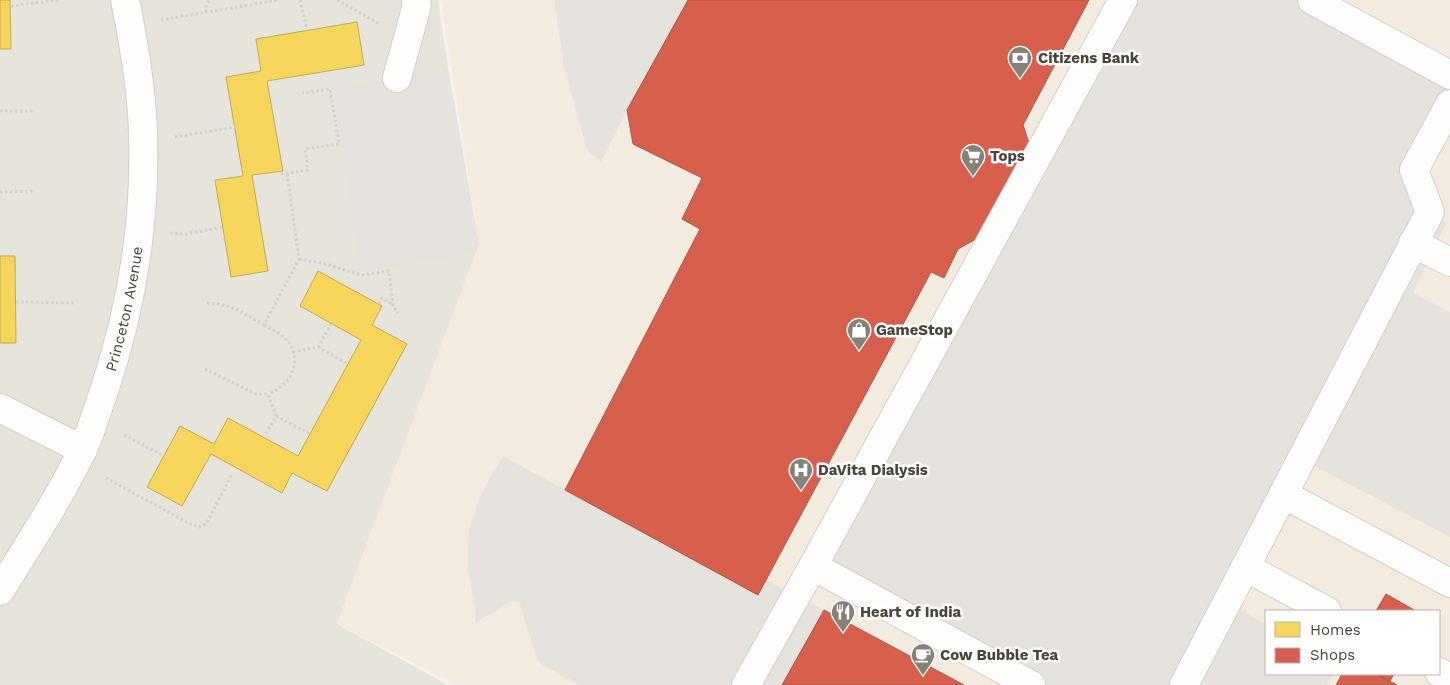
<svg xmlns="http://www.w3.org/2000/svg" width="1450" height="685" font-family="'Work Sans',sans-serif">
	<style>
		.residential { fill: #e7e4dc }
		.commercial { fill: #f3ebdf; fill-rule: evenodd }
		.parking { fill: #e6e3df }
		.homes { fill: #f6d55c; stroke: #c3aa52 }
		.shops { fill: #d6604d; stroke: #ac5847 }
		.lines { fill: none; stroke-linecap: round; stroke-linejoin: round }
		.minor-casing { stroke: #d2d0cb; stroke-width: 30 }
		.path { stroke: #d3d2cc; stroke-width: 3; stroke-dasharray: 2.5 2.5; stroke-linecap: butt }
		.minor { stroke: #fdfdfc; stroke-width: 28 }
		.labels { text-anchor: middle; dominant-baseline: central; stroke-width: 5; stroke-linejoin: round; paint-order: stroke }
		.poi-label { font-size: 15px; font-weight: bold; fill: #4b4439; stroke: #fff; text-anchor: start }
		.street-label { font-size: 15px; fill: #4b4439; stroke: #fff }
	</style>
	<rect width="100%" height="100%" fill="#f4f2ee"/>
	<path class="residential" d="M 0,0 L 438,0 L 448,68 L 479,245 L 337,624 L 448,685 L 0,685 Z"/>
	<path class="commercial" d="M 441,0 L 1450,0 L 1450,685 L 457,685 L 337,624 L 479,245 ZM 1266,611 L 1439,611 L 1439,674 L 1266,674 Z"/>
	<path class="parking" d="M 554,0 L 688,0 L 627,110 L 601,162 L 587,150 L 564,67 Z
		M 1123,0 L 1312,0 L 1450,75 L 1450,104 L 1420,185 L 1446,224 L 1413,293 L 1450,312 L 1450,537 L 1301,459 L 1227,603 L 1266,624 L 1266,674 L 1334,674 L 1327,685 L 1031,685 L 813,566 Z
		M 448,68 L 479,245 L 476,252 L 360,273 L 333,89 Z
		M 503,456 L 757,595 L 766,580 L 824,610 L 782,685 L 580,685 L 544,666 L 537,659 L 519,602 L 510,602 L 475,623 L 475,610 L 468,570 L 468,540 L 470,527 L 482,492 Z"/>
	<path class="homes" d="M 0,0 L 10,0 L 11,49 L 0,49 Z
		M 357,22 L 364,65 L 267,81 L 283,171 L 252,175 L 268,271 L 231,277 L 215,180 L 243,176 L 226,77 L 261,71 L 256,39 Z
		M 0,256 L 15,256 L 16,343 L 0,343 Z
		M 318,271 L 382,306 L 372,325 L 407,344 L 327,491 L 292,473 L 282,493 L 211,454 L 182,506 L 147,487 L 180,426 L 214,444 L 228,418 L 298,456 L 361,340 L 300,306 Z"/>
	<path class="shops" d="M 688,0 L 1089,0 L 1023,125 L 1032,152 L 985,234 L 958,249 L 944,278 L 931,272 L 758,595 L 565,490 L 700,229 L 682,219 L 702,178 L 633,144 L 627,110 Z
		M 1386,594 L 1416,611 L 1376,611 Z
		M 824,610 L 964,685 L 782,685 Z
		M 1342,674 L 1376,674 L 1397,685 L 1336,685 Z
		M 1376,674 L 1394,674 L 1390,681 Z"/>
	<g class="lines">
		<g class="minor-casing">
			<g id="minor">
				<path d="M 1312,0 L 1450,75"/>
				<path d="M 397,78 L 417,5 L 416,0"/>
				<path d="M 1413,243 L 1450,262"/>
				<path d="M 0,408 L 83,450"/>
				<path d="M 1283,494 L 1450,583"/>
				<path d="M 1245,567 L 1327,611"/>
				<path id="s1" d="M 0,591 C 28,545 59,499 82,451 C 91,433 96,413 103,394 C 131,311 146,223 143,134 C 142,89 134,44 125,0"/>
				<path d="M 1439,672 L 1450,678"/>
				<path d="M 746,685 L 813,566"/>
				<path d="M 1031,685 L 813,566 L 1123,0"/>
				<path d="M 1184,685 L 1430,212 L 1414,170 L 1450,104"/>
			</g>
		</g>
		<path class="path" d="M 300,0 L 307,30
			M 337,0 L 378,23
			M 11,6 L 58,0
			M 206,12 L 205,9 L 209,0
			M 161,20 L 278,0
			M 0,111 L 34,111
			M 175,137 L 235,127
			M 281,174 L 308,170 L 305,149 L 339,144 L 330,89 L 303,93
			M 0,192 L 35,191
			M 170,233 L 186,234 L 223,227
			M 299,259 L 326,264 L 361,275 L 389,271 L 393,305 L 398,313
			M 16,302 L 74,303
			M 207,303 C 230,303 245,314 264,325 L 299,259 L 287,173
			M 379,304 L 382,298 L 393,305
			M 264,325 C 273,330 284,335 290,344 C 302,364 289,387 268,394
			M 318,347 L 348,364
			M 293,352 L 318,347 L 332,323
			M 205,369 L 256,394 L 268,394 L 276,416 L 264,437
			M 276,416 L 310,434
			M 124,435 L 164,456
			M 106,478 L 190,524 L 199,527 L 206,524 L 232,474"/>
		<use href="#minor" class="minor"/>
	</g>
	<defs>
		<g id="bank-pin" transform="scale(1.25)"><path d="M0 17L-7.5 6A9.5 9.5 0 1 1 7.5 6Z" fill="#868178" stroke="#fff"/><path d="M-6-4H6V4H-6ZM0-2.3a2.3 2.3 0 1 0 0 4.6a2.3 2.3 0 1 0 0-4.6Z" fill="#fff"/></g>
		<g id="supermarket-pin" transform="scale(1.25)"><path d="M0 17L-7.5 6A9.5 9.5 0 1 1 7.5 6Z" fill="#868178" stroke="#fff"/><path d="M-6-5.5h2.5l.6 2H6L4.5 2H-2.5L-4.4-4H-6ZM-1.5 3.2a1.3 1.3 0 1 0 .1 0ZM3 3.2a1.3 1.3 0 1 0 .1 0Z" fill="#fff"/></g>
		<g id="shop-pin" transform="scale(1.25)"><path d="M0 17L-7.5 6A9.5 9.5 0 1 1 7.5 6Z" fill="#868178" stroke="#fff"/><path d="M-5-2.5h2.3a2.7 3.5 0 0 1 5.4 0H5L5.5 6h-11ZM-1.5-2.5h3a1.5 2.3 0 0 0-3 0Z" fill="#fff"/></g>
		<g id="hospital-pin" transform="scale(1.25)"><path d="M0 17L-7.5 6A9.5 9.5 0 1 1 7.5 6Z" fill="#868178" stroke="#fff"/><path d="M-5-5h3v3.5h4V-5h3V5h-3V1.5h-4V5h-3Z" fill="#fff"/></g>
		<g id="restaurant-pin" transform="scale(1.25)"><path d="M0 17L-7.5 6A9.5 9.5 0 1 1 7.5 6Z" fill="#868178" stroke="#fff"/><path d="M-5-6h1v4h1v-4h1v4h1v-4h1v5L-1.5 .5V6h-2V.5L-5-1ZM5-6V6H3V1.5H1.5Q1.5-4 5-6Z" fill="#fff"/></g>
		<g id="cafe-pin" transform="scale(1.25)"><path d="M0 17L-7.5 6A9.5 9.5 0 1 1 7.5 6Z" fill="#868178" stroke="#fff"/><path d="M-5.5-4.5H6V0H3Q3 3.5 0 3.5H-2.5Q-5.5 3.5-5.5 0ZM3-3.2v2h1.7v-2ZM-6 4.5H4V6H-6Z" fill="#fff"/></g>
	</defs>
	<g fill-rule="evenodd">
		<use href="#bank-pin" x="1020" y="58"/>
		<use href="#supermarket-pin" x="973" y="156"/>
		<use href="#shop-pin" x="859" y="330"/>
		<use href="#hospital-pin" x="801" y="470"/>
		<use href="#restaurant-pin" x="843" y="612"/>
		<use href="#cafe-pin" x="923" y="655"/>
	</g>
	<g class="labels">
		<g class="poi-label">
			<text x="1038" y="58">Citizens Bank</text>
			<text x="990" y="156">Tops</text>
			<text x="876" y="330">GameStop</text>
			<text x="818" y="470">DaVita Dialysis</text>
			<text x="860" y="612">Heart of India</text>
			<text x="940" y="655">Cow Bubble Tea</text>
		</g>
		<g class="street-label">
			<text stroke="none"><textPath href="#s1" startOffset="311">Princeton Avenue</textPath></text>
		</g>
	</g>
	<rect x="1265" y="610" width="175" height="65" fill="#ffffff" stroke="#b7b4b0"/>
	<rect x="1275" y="622" width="25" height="15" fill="#f6d55c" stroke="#b7b4b0"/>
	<text x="1310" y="635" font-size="15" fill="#4b4439">Homes</text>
	<rect x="1275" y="648" width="25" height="15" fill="#d6604d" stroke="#b7b4b0"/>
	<text x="1310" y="660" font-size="15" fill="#4b4439">Shops</text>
</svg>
